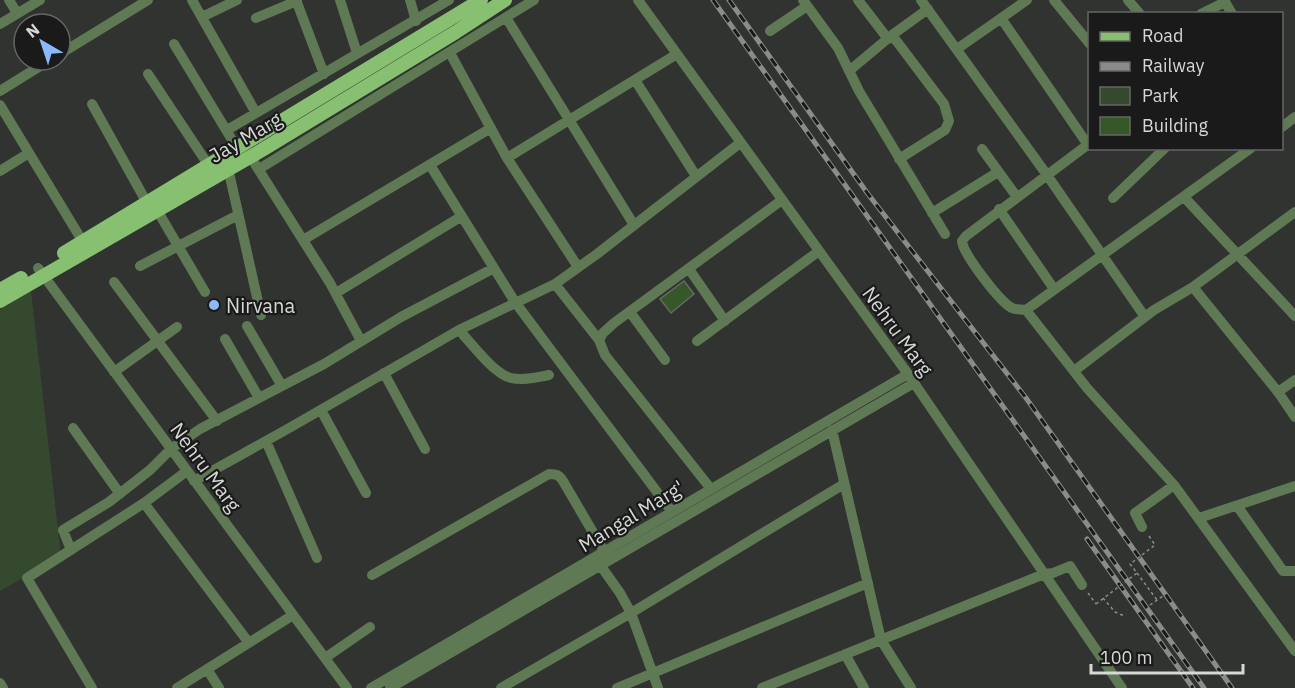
<svg xmlns="http://www.w3.org/2000/svg" width="1295" height="688" font-family="'IBM Plex Sans',sans-serif">
	<style>
		.green { fill: #34492d }
		.building { fill: #365829; stroke: #676966; stroke-width: 1.5 }
		.lines { fill: none; stroke-linecap: round; stroke-linejoin: round }
		.path { stroke: #8a8c8a; stroke-width: 1.5; stroke-dasharray: 3 3; stroke-linecap: butt }
		.minor { stroke: #5e7954; stroke-width: 10 }
		.major { stroke: #88c072; stroke-width: 14 }
		.rail-casing { stroke: #8a8c8a; stroke-width: 5 }
		.rail { stroke: #191a19; stroke-width: 3; stroke-dasharray: 9; stroke-linecap: butt }
		.path-bridge { stroke: #8a8c8a; stroke-width: 1.5; stroke-dasharray: 3 3; stroke-linecap: butt }
		.poi-dot { fill: #8bb9fc; stroke: #191a19; stroke-width: 2 }
		.labels { text-anchor: middle; dominant-baseline: central; stroke-width: 4.5; stroke-linejoin: round; paint-order: stroke }
		.street-label { font-size: 20px; fill: #d6d8d6; stroke: #191a19 }
		.poi-label { font-size: 20px; fill: #d6d8d6; stroke: #191a19; text-anchor: start }
	</style>
	<rect width="100%" height="100%" fill="#303330"/>
	<path class="green" d="M 31,291 L 61,556 L 0,591 L 0,309 Z"/>
	<path class="building" d="M 684,281 L 694,294 L 671,313 L 660,299 Z"/>
	<g class="lines">
		<path class="path" d="M 1149,536 L 1155,545
			M 1137,573 L 1157,600
			M 1088,593 L 1096,604
			M 1103,598 L 1115,612 L 1122,615 L 1126,614
			M 1150,605 L 1163,596"/>
		<path class="minor" d="M 9,0 L 17,13
			M 192,0 L 256,113
			M 296,0 L 324,74
			M 340,0 L 357,53
			M 410,0 L 416,21
			M 638,0 L 908,374 L 1122,688
			M 803,0 L 838,48 L 859,91 L 945,234
			M 858,0 L 888,39
			M 921,0 L 1047,175 L 1145,317
			M 1054,0 L 1090,44
			M 1128,0 L 1140,14
			M 1224,0 L 1232,14
			M 1201,14 L 1225,2
			M 202,17 L 237,0
			M 256,18 L 297,1
			M 1001,18 L 1088,145
			M 507,19 L 634,225
			M 0,24 L 40,0
			M 770,31 L 807,6
			M 892,35 L 944,104 L 949,121 L 945,130 L 899,159
			M 174,44 L 237,148
			M 957,49 L 1027,0
			M 450,53 L 507,158 L 578,267
			M 60,54 L 148,0
			M 849,71 L 892,35 L 928,9
			M 148,74 L 209,166
			M 635,80 L 696,176
			M 0,91 L 50,60
			M 92,104 L 147,203
			M 0,105 L 86,247
			M 1282,127 L 1295,117
			M 227,130 L 449,0
			M 1090,143 L 966,236 L 962,241 C 963,254 1000,302 1012,308 C 1016,310 1021,309 1026,310 L 1251,148
			M 982,149 L 1017,197
			M 507,158 L 677,54
			M 255,164 L 330,283 L 361,341
			M 430,165 L 515,302 L 672,512
			M 226,169 L 230,177 L 261,315
			M 259,169 L 534,0
			M 0,171 L 29,153
			M 1184,197 L 1295,316
			M 1113,198 L 1165,148
			M 999,209 L 1054,289
			M 157,210 L 205,292
			M 932,213 L 998,172
			M 303,240 L 491,128
			M 140,266 L 238,215
			M 38,268 L 347,688
			M 689,269 L 725,321
			M 114,282 L 217,421
			M 555,284 L 599,340
			M 1193,287 L 1278,392 L 1295,417
			M 336,293 L 462,216
			M 1026,310 L 1087,388 L 1174,485 L 1295,651
			M 630,312 L 665,360
			M 247,326 L 282,386
			M 459,330 C 472,344 494,374 511,378 C 523,381 538,377 549,375
			M 225,339 L 259,398
			M 697,341 L 819,251
			M 1074,371 L 1154,310 L 1193,287 L 1295,212
			M 114,372 L 177,327
			M 384,373 L 425,449
			M 1278,392 L 1295,380
			M 321,410 L 366,493
			M 73,428 L 120,494
			M 832,430 L 881,640 L 911,688
			M 266,441 L 317,558
			M 194,481 L 291,427 L 459,330 L 555,284 L 597,254 L 740,143
			M 711,489 L 605,355 L 599,340 L 603,333 L 614,323 L 782,200
			M 144,503 L 249,643
			M 1238,507 L 1283,571 L 1295,571
			M 1199,518 L 1295,486
			M 1142,527 L 1135,513 L 1174,485
			M 71,550 L 63,530 L 109,502 L 150,470 L 171,449 L 200,429 L 324,364 L 401,317 L 494,268
			M 598,562 L 620,593 L 631,613 L 658,688
			M 372,575 L 549,474 C 557,474 559,475 563,481 L 608,558
			M 845,654 L 864,688
			M 325,658 L 370,627
			M 207,669 L 219,688
			M 0,683 L 3,688
			M 92,688 L 27,578 L 144,503 L 187,471
			M 177,688 L 293,615
			M 371,688 L 908,374
			M 390,688 L 914,383
			M 501,688 L 631,613 L 844,484
			M 617,688 L 868,583
			M 762,688 L 1044,574 L 1053,573 L 1070,566 L 1082,585"/>
		<path class="major" d="M 64,253 L 481,0
			M 0,290 L 21,278
			M 0,301 L 262,150 L 456,32 L 505,0"/>
		<g class="rail-casing">
			<path id="rail" d="M 713,0 L 1204,688
				M 729,0 L 868,194 L 1026,398 L 1232,688
				M 1087,539 L 1193,688"/>
		</g>
		<use href="#rail" class="rail"/>
		<path class="path-bridge" d="M 1096,604 L 1137,573 L 1130,564 L 1155,545"/>
	</g>
	<circle class="poi-dot" cx="214" cy="305" r="6"/>
	<g class="labels">
		<g class="street-label">
			<text transform="translate(245 137) rotate(-30)">Jay Marg</text>
			<text transform="translate(898 331) rotate(54)">Nehru Marg</text>
			<text transform="translate(206 467) rotate(54)">Nehru Marg</text>
			<text transform="translate(631 516) rotate(-31)">Mangal Marg'</text>
		</g>
		<g class="poi-label">
			<text x="226" y="305">Nirvana</text>
		</g>
	</g>
	<rect x="1088" y="12" width="195" height="138" fill="#191a19" stroke="#656665" stroke-width="1.5"/>
	<rect x="1100" y="32" width="30" height="9" fill="#88c072" stroke="#656665" stroke-width="1.5"/>
	<text x="1142" y="42" font-size="18" fill="#d6d8d6">Road</text>
	<rect x="1100" y="62" width="30" height="9" fill="#8a8c8a" stroke="#656665" stroke-width="1.5"/>
	<text x="1142" y="72" font-size="18" fill="#d6d8d6">Railway</text>
	<rect x="1100" y="87" width="30" height="18" fill="#34492d" stroke="#656665" stroke-width="1.5"/>
	<text x="1142" y="102" font-size="18" fill="#d6d8d6">Park</text>
	<rect x="1100" y="117" width="30" height="18" fill="#365829" stroke="#656665" stroke-width="1.5"/>
	<text x="1142" y="132" font-size="18" fill="#d6d8d6">Building</text>
	<g transform="translate(42 42) rotate(321)"><circle r="28" fill="#191a19" stroke="#656665" stroke-width="1.5"/>
	<path d="M0-4.5L10 22L0 15L-10 22Z" fill="#8bb9fc"/>
	<text y="-9" font-size="16" font-weight="bold" text-anchor="middle" fill="#d6d8d6">N</text>
	</g>
	<path d="M1091 664v9h152v-9" fill="none" stroke="#d6d8d6" stroke-width="3"/>
	<text x="1100" y="664" font-size="18" fill="#d6d8d6" stroke="#191a19" stroke-width="4.5" paint-order="stroke">100 m</text>
</svg>
